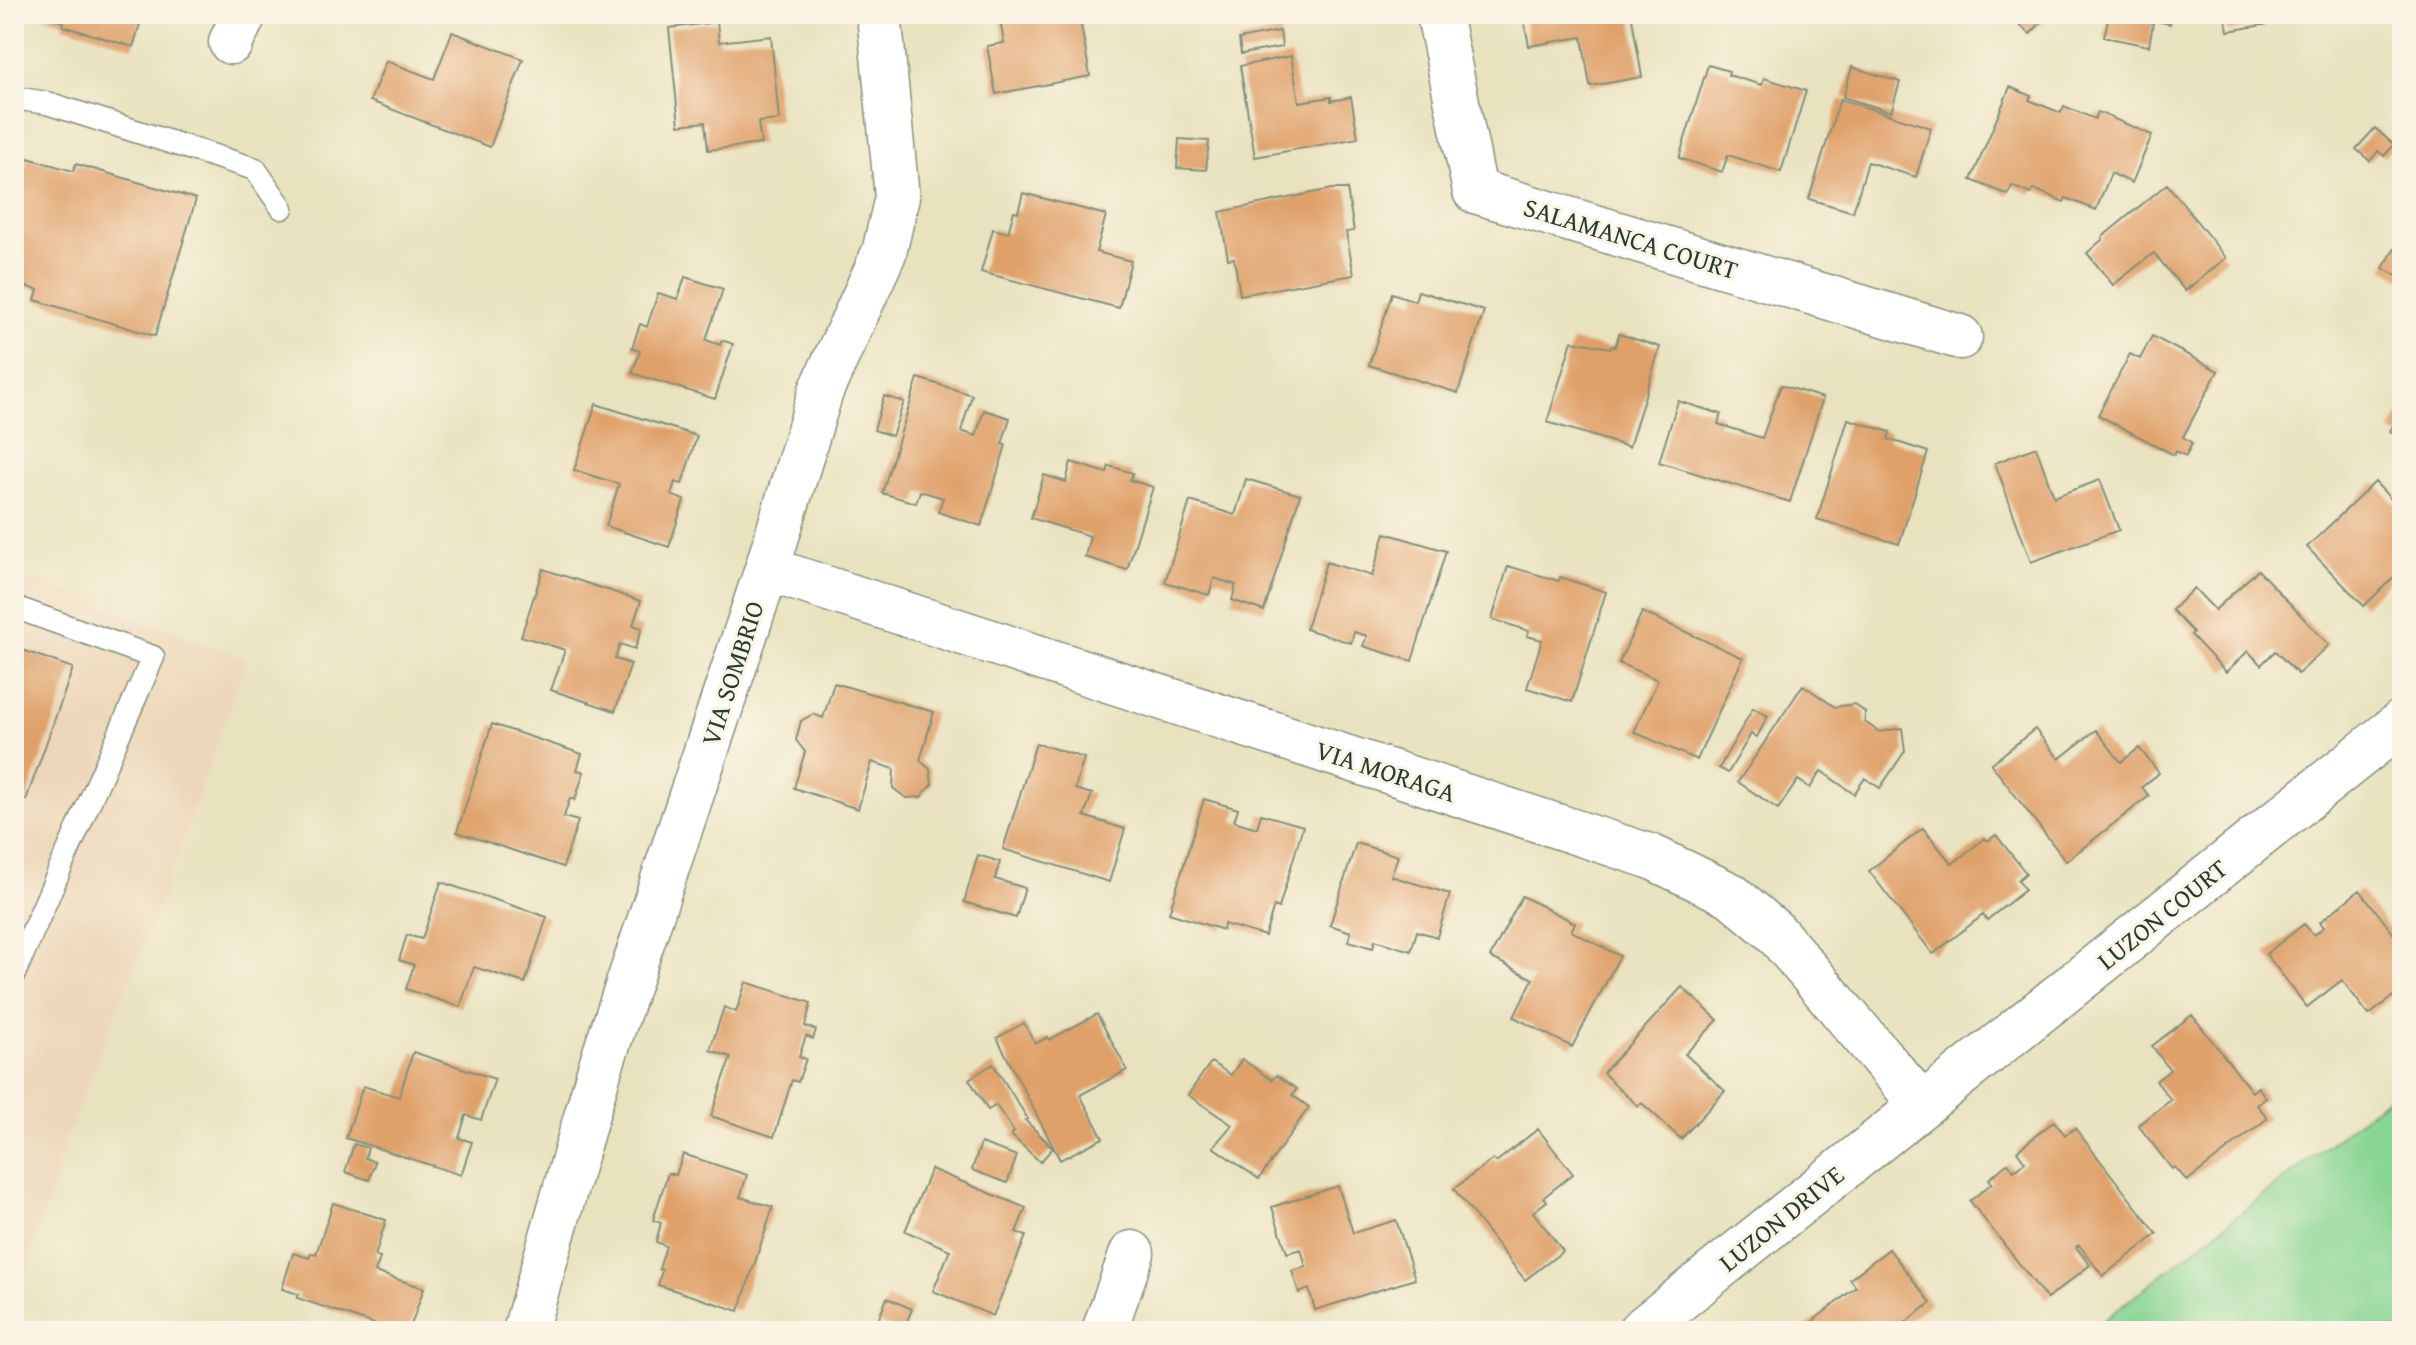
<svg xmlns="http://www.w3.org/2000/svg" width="2416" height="1345" font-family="'Gentium Book Plus',serif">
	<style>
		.built { fill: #edd7ba }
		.green { fill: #89d694; stroke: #548a64; stroke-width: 2 }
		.building { fill: #dfa069 }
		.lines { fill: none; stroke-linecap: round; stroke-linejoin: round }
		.lane-casing { stroke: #84907a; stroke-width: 25 }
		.street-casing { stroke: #84907a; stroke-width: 47 }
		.lane { stroke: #fff; stroke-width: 22 }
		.street { stroke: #fff; stroke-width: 44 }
		.labels { text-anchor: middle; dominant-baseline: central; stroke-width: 6; stroke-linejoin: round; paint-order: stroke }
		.street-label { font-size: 26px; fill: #1f3d34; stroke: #fcf5e5 }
	</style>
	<rect width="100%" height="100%" fill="#fcf5e5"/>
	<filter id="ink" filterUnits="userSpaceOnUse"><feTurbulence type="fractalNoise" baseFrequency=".0125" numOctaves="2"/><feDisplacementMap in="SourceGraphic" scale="16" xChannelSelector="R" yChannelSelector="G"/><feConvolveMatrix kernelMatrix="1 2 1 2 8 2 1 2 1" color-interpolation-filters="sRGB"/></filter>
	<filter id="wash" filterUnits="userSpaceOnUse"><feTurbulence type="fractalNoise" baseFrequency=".006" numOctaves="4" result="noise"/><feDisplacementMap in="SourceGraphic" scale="32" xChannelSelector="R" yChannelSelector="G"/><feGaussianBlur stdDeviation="1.8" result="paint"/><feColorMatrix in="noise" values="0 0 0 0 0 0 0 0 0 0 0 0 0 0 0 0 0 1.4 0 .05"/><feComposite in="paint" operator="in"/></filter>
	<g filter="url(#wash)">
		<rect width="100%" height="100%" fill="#e9e2bf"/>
		<path class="built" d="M 14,573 L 247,659 L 172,871 L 62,1151 L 14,1316 Z"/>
		<path class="green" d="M 2402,1087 L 2402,1331 L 2090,1331 Z"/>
		<g id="blocks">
			<path class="building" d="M 143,14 L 133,47 L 63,26 L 64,22 L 40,15 Z
				M 999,14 L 1085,14 L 1085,18 L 1080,19 L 1090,76 L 996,94 L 987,46 L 1004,43 Z
				M 1523,14 L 1643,14 L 1632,18 L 1642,77 L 1590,86 L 1582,37 L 1529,46 Z
				M 2008,14 L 2049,14 L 2030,34 Z
				M 2121,14 L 2172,14 L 2170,24 Z
				M 2225,14 L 2315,14 L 2315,16 L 2228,31 Z
				M 2109,15 L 2153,23 L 2149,46 L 2104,37 Z
				M 717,22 L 719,42 L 771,36 L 779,120 L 758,122 L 761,144 L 708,150 L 705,122 L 679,125 L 669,28 Z
				M 1280,31 L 1282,47 L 1241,54 L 1239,39 Z
				M 452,32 L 523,59 L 490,147 L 370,101 L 386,61 L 434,79 Z
				M 1291,56 L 1299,102 L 1331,97 L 1331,101 L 1351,97 L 1358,138 L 1255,157 L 1240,66 Z
				M 1708,65 L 1729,71 L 1728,75 L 1762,85 L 1764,78 L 1806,91 L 1781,172 L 1728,155 L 1722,172 L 1679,158 Z
				M 1852,67 L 1900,82 L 1891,112 L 1843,97 Z
				M 2010,87 L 2031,96 L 2029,100 L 2061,113 L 2064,106 L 2095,119 L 2098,112 L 2152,135 L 2132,183 L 2111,173 L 2096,210 L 2066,198 L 2064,202 L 2034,189 L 2031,194 L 2012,186 L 2008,195 L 1971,180 Z
				M 1840,99 L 1931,128 L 1916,177 L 1868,162 L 1853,212 L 1809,199 Z
				M 2375,128 L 2394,145 L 2384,156 L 2378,151 L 2370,161 L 2356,149 Z
				M 1179,139 L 1209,141 L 1206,170 L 1177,168 Z
				M 28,158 L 73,171 L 76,164 L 196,199 L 155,336 L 35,300 L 38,290 L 14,283 L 14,206 Z
				M 2167,184 L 2226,258 L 2185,291 L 2154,253 L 2113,285 L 2087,253 L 2103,239 L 2102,237 Z
				M 1332,189 L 1347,189 L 1354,231 L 1346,232 L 1354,275 L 1240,295 L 1234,258 L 1228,259 L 1220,212 Z
				M 1023,193 L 1106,215 L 1096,252 L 1131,261 L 1119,308 L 981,272 L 993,229 L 1008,233 L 1014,211 L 1018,212 Z
				M 2402,237 L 2402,279 L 2383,268 Z
				M 685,277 L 723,289 L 706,340 L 720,345 L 722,340 L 733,344 L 715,399 L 632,373 L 640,351 L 632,348 L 640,324 L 647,327 L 658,293 L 678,299 Z
				M 1418,291 L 1484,311 L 1458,393 L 1369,365 L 1392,293 L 1415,301 Z
				M 1619,334 L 1660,347 L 1629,447 L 1547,422 L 1572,341 L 1610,348 L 1612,346 L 1615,347 Z
				M 2152,336 L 2218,371 L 2183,437 L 2192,443 L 2186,456 L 2176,451 L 2174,455 L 2098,415 L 2130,354 L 2140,359 Z
				M 918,378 L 972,395 L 961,431 L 976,436 L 984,410 L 1010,418 L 1002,444 L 1006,445 L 981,526 L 938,512 L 943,498 L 920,491 L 916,503 L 882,493 Z
				M 1781,385 L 1823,398 L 1790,502 L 1659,462 L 1678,401 L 1721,414 L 1718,424 L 1762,438 Z
				M 884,396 L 904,402 L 892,436 L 874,430 Z
				M 596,404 L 697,436 L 682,484 L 675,482 L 671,495 L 684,500 L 669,547 L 606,526 L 619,484 L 574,470 Z
				M 2402,411 L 2402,438 L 2390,431 Z
				M 1848,419 L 1890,432 L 1888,439 L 1928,452 L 1899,544 L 1817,519 Z
				M 2036,447 L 2054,497 L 2100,480 L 2119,530 L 2031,562 L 1995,463 Z
				M 1071,462 L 1107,473 L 1109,466 L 1133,473 L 1130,480 L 1153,487 L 1127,570 L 1085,557 L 1090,536 L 1031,518 L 1044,475 L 1066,482 Z
				M 1246,479 L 1300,495 L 1264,611 L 1232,600 L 1236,585 L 1214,578 L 1209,595 L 1165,582 L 1190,501 L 1235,515 Z
				M 2375,482 L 2402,511 L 2402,569 L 2364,606 L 2307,547 Z
				M 1385,533 L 1446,551 L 1412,661 L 1363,646 L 1367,636 L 1354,632 L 1351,643 L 1306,629 L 1326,562 L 1372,576 Z
				M 1508,566 L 1559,581 L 1560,577 L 1606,592 L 1572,702 L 1527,688 L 1542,640 L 1527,636 L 1529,631 L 1492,619 Z
				M 543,569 L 641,601 L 633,625 L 642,628 L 635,649 L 620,644 L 615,659 L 631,664 L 615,711 L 551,690 L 565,650 L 521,636 Z
				M 2258,570 L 2329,645 L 2298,674 L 2275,651 L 2261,665 L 2248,651 L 2226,672 L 2191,635 L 2193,632 L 2172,610 L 2194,588 L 2215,610 Z
				M 1642,612 L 1743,658 L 1697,760 L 1634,732 L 1658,680 L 1619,663 Z
				M 14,647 L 73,668 L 26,800 L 14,796 Z
				M 834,683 L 934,712 L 920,761 L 930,769 L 932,784 L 921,797 L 906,798 L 893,788 L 894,769 L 872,762 L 858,809 L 794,788 L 805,752 L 796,740 L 801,721 L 813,714 L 823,718 Z
				M 1803,685 L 1835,707 L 1854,704 L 1865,712 L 1865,722 L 1879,732 L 1902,728 L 1905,751 L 1880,788 L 1865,778 L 1854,794 L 1821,771 L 1810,788 L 1798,780 L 1778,809 L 1738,782 Z
				M 1753,708 L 1768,716 L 1757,737 L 1751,734 L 1728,773 L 1719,768 Z
				M 492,724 L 582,754 L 577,770 L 584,772 L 575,800 L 570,798 L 564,817 L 578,821 L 563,867 L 457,832 Z
				M 2035,729 L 2059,759 L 2096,730 L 2121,762 L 2139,748 L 2159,773 L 2142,787 L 2149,796 L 2066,861 L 1991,764 Z
				M 1036,743 L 1084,758 L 1075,789 L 1092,794 L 1084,816 L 1125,829 L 1109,882 L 1003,849 Z
				M 1204,799 L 1238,809 L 1234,821 L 1257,828 L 1261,814 L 1303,826 L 1279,908 L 1274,906 L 1265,936 L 1224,924 L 1223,930 L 1169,913 Z
				M 1923,828 L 1952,864 L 1985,838 L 1988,841 L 1996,835 L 2026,873 L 2018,880 L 2025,890 L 1987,920 L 1983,915 L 1933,954 L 1869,871 Z
				M 1356,843 L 1398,856 L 1391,876 L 1450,894 L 1437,937 L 1417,931 L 1411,951 L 1375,940 L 1373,948 L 1348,941 L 1351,932 L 1330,925 Z
				M 978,855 L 1000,862 L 995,879 L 1025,888 L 1016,918 L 964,902 Z
				M 441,882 L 547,917 L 525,983 L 474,967 L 460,1007 L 406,989 L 414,965 L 399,960 L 407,935 L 422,939 Z
				M 2360,890 L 2402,945 L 2402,989 L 2369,1015 L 2342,980 L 2307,1007 L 2266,954 L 2304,924 L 2314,935 L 2324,927 L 2320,922 Z
				M 1522,896 L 1575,923 L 1571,931 L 1620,956 L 1572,1047 L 1514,1017 L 1533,979 L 1490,957 Z
				M 746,982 L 811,1003 L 805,1026 L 816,1030 L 813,1039 L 806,1036 L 799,1057 L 806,1059 L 798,1082 L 792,1080 L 774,1137 L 711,1116 L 731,1057 L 710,1050 L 724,1007 L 736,1012 Z
				M 1682,987 L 1718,1020 L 1685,1054 L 1725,1091 L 1681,1139 L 1642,1103 L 1638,1106 L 1603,1073 Z
				M 1097,1014 L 1127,1070 L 1080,1095 L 1103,1138 L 1060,1160 L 997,1038 L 1024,1023 L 1035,1044 L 1048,1037 L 1049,1040 Z
				M 2192,1015 L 2252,1092 L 2258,1087 L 2266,1098 L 2257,1105 L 2268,1118 L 2187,1181 L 2175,1167 L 2172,1169 L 2138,1125 L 2171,1100 L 2156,1081 L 2170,1070 L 2152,1046 Z
				M 413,1052 L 495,1079 L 481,1120 L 466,1115 L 459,1138 L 472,1142 L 461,1175 L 346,1138 L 363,1086 L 399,1097 Z
				M 1242,1059 L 1272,1080 L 1276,1075 L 1297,1089 L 1292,1095 L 1309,1107 L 1259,1179 L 1213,1147 L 1232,1125 L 1188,1095 L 1211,1062 L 1231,1075 Z
				M 993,1064 L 1028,1119 L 1025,1120 L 1053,1148 L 1040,1162 L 1011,1135 L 1014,1132 L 996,1105 L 988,1110 L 969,1079 Z
				M 2054,1121 L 2065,1135 L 2075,1128 L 2157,1234 L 2103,1276 L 2079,1245 L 2076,1247 L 2090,1265 L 2047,1299 L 1970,1201 L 1992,1183 L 1989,1179 L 2008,1163 L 2014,1171 L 2025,1162 L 2017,1151 Z
				M 1538,1129 L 1573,1174 L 1544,1197 L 1547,1201 L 1533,1212 L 1563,1251 L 1525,1280 L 1454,1189 L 1493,1159 L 1496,1162 Z
				M 981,1143 L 1017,1156 L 1007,1183 L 972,1170 Z
				M 354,1144 L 368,1148 L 365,1158 L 375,1162 L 369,1180 L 345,1172 Z
				M 683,1154 L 747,1175 L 740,1197 L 773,1207 L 739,1311 L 658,1285 L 662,1270 L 659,1269 L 666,1246 L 656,1242 L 661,1223 L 653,1220 L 668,1173 L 676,1175 Z
				M 931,1169 L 1026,1208 L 1016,1232 L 1026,1236 L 993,1316 L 933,1291 L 950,1250 L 905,1231 Z
				M 1338,1186 L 1353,1233 L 1396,1220 L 1415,1279 L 1315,1310 L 1309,1289 L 1299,1293 L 1292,1271 L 1306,1267 L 1301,1249 L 1287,1253 L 1272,1207 Z
				M 333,1203 L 386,1220 L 375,1256 L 380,1258 L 375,1272 L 424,1288 L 409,1331 L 395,1331 L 297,1298 L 299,1294 L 282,1289 L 293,1253 L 309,1258 L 311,1253 L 316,1254 Z
				M 1889,1249 L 1931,1303 L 1894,1331 L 1807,1331 L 1804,1328 L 1856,1287 L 1850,1279 Z
				M 887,1298 L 912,1309 L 903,1331 L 877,1323 Z"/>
		</g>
	</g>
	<g filter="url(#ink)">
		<use href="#blocks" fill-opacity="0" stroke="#84907a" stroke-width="2"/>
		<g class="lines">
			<g class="lane-casing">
				<path id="lane" d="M 14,98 L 47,103 L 255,169 L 282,208
					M 14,607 L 153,657 L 14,974"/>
			</g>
			<g class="street-casing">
				<path id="street" d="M 1439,14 L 1475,191 L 1960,337
					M 231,42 L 244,14
					M 767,569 L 1652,857 L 1731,895 L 1775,932 L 1922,1105
					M 525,1331 L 600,1068 L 767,569 L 821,391 L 884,253 L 897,197 L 879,14
					M 1104,1331 L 1132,1253
					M 1640,1331 L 2402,722"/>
			</g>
			<use href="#lane" class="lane"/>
			<use href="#street" class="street"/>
		</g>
	</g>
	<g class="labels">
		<g class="street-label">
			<text transform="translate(1631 238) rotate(17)">SALAMANCA COURT</text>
			<text transform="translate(732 673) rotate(-72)">VIA SOMBRIO</text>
			<text transform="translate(1386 771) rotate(18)">VIA MORAGA</text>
			<text transform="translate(2162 914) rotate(-39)">LUZON COURT</text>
			<text transform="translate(1781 1218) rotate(-39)">LUZON DRIVE</text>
		</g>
	</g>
	<rect width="2416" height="1345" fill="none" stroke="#fcf5e5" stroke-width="48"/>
</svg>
